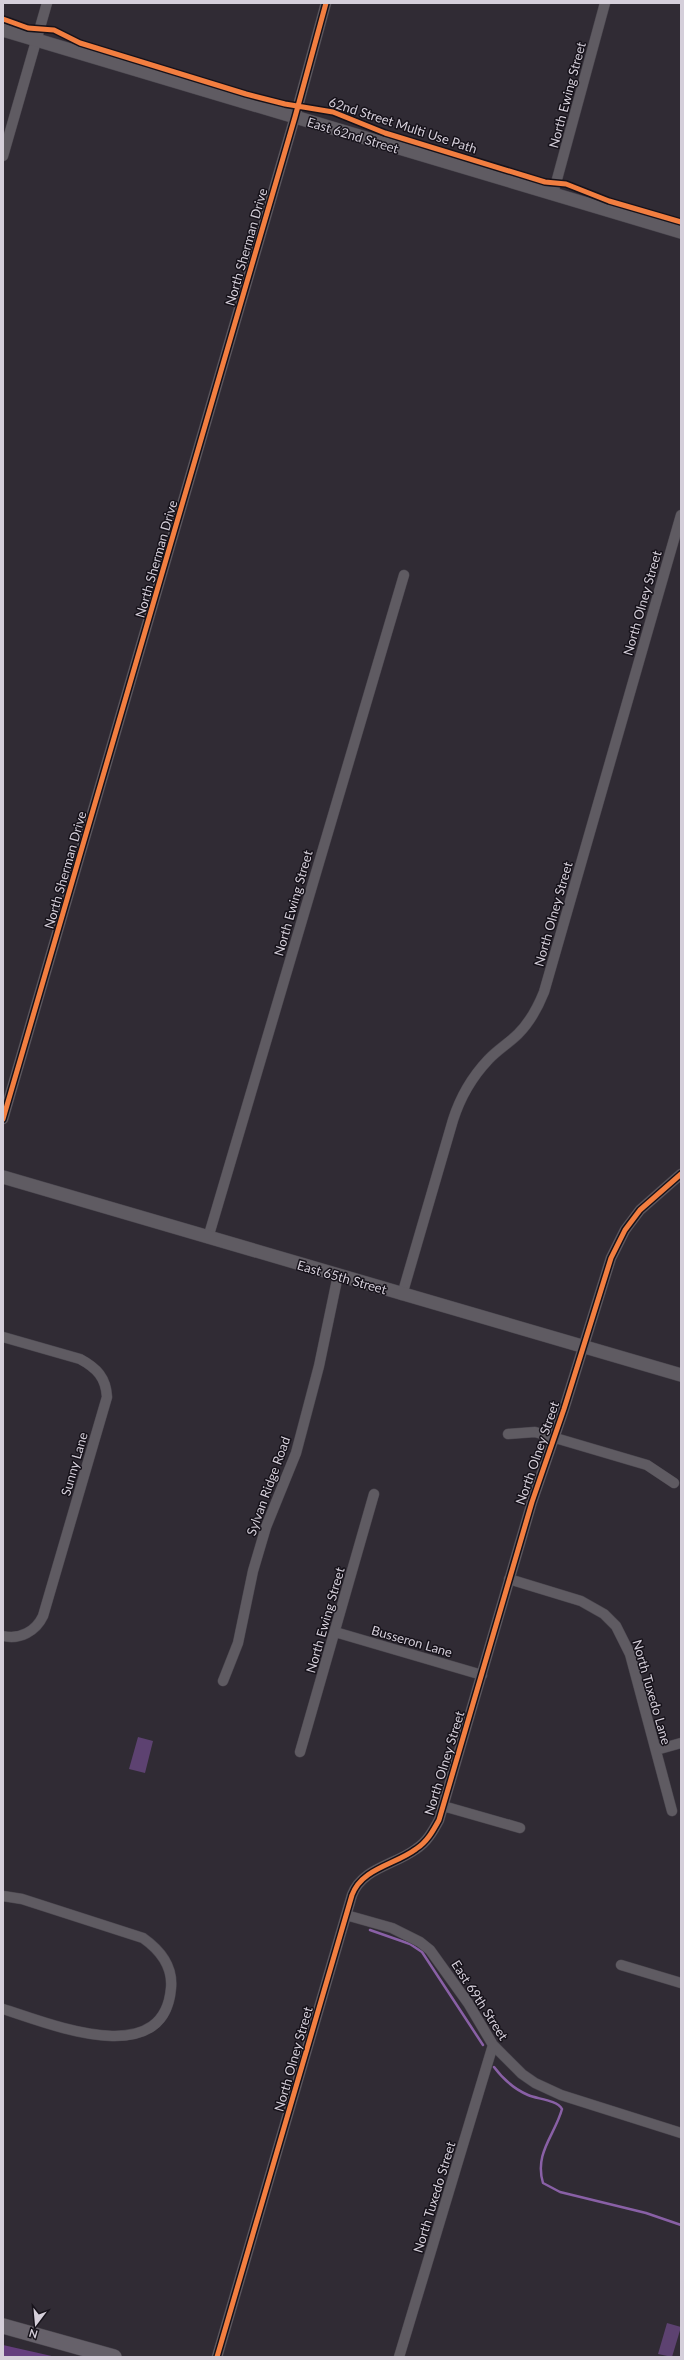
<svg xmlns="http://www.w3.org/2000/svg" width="684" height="2360" font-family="Lato,sans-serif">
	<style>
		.green { fill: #5d4271 }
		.forest { fill: #653e7e }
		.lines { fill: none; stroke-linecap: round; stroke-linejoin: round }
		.stream { stroke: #8960a6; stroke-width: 2.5 }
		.minor-casing { stroke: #4a464e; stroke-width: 11 }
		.tertiary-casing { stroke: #4a464e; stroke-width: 14 }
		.secondary-casing { stroke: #4a464e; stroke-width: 16 }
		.minor { stroke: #5f5b62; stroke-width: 10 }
		.tertiary { stroke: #5f5b62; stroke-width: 13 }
		.secondary { stroke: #66616a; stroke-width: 15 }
		.cycleway-casing { stroke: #16121a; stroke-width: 8 }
		.cycleway { stroke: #f27e40; stroke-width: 5 }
		.labels { text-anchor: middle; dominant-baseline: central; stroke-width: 3; stroke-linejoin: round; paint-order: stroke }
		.street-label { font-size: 13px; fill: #d5cfda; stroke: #16121a }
	</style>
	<rect width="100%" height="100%" fill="#302b34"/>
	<path class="green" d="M 138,1737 L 153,1741 L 145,1773 L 129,1769 Z
		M 667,2323 L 681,2327 L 672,2357 L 658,2354 Z"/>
	<path class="forest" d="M 3,2345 L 56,2357 L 3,2357 Z"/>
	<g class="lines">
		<path class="stream" d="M 370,1930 L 410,1944 L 422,1952 L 483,2045
			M 494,2067 C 503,2079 514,2089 528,2095 C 537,2099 557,2100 562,2109 C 555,2135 534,2153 543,2183 L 560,2192 L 646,2213 L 681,2225"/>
		<g class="minor-casing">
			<path id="minor" d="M 3,156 L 47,3
				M 553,194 L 605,3
				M 3,1119 L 295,117 L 326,3
				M 208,1238 L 404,575
				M 402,1295 L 453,1120 C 460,1098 472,1077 488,1060 C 497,1050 509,1043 518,1034 C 530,1022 538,1007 544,992 L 681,515
				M 3,1337 L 80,1359 C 97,1368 106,1378 107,1397 L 43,1616 C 36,1631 20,1640 3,1636
				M 508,1434 L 535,1432 L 647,1465 L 674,1483
				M 509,1579 L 581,1601 L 604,1614 L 616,1626 L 630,1654 L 672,1811
				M 335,1632 L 482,1675
				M 223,1681 L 238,1643 L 253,1571 L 266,1527 L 296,1453 L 319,1366 L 338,1275
				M 656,1750 L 681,1743
				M 300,1752 L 374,1494
				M 443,1806 L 520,1828
				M 3,1896 L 22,1899 L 143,1938 C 160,1950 173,1966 171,1988 C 164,2072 48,2023 3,2009
				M 346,1915 L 392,1928 L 420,1942 L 430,1950 L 468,2003 L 493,2045 L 522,2074 L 535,2083 L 561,2095 L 681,2133
				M 621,1965 L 681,1983
				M 217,2357 L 352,1895 C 362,1868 395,1865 416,1849 C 427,1842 433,1831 439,1820 L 532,1502 L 564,1409 L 611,1258 L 625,1230 L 640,1210 L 681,1174
				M 399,2357 L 493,2045"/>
		</g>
		<g class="tertiary-casing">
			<path id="tertiary" d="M 3,30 L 681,232
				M 3,1177 L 681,1375"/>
		</g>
		<g class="secondary-casing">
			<path id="secondary" d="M 3,2326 L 114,2357"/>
		</g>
		<use href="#minor" class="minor"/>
		<use href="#tertiary" class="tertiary"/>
		<use href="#secondary" class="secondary"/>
		<g class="cycleway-casing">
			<path id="cycleway" d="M 3,19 L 28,28 L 54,30 L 80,43 L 246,94 L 285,104 L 333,112 L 385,133 L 545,182 L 566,184 L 609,201 L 681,222
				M 3,1119 L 295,117 L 326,3
				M 217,2357 L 352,1895 C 362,1868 395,1865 416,1849 C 427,1842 433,1831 439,1820 L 532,1502 L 564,1409 L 611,1258 L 625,1230 L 640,1210 L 681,1174"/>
		</g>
		<use href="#cycleway" class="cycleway"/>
	</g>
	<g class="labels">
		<g class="street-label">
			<text transform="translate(567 95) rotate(-75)">North Ewing Street</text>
			<text transform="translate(403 125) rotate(18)">62nd Street Multi Use Path</text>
			<text transform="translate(353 135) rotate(17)">East 62nd Street</text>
			<text transform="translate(246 247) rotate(-74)">North Sherman Drive</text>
			<text transform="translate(156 559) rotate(-74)">North Sherman Drive</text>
			<text transform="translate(642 603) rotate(-74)">North Olney Street</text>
			<text transform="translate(65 870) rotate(-74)">North Sherman Drive</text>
			<text transform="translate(293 903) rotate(-74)">North Ewing Street</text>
			<text transform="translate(553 914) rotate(-74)">North Olney Street</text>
			<text transform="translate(342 1277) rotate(16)">East 65th Street</text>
			<text transform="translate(537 1453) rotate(-71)">North Olney Street</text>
			<text transform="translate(74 1464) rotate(-74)">Sunny Lane</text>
			<text transform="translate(268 1486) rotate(-70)">Sylvan Ridge Road</text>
			<text transform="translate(325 1620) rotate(-74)">North Ewing Street</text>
			<text transform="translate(412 1641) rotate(16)">Busseron Lane</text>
			<text transform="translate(652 1692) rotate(74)">North Tuxedo Lane</text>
			<text transform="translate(444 1763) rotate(-73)">North Olney Street</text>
			<text transform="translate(480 2000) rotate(57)">East 69th Street</text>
			<text transform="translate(293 2059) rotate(-74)">North Olney Street</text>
			<text transform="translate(434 2197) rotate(-73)">North Tuxedo Street</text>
		</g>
	</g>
	<rect width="684" height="2360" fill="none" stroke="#d5cfda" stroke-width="8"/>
	<g transform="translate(36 2324) rotate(196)" stroke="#16121a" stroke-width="3" paint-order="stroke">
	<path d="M0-3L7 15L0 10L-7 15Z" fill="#d5cfda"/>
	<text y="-6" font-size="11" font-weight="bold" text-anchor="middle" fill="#d5cfda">N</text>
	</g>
</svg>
